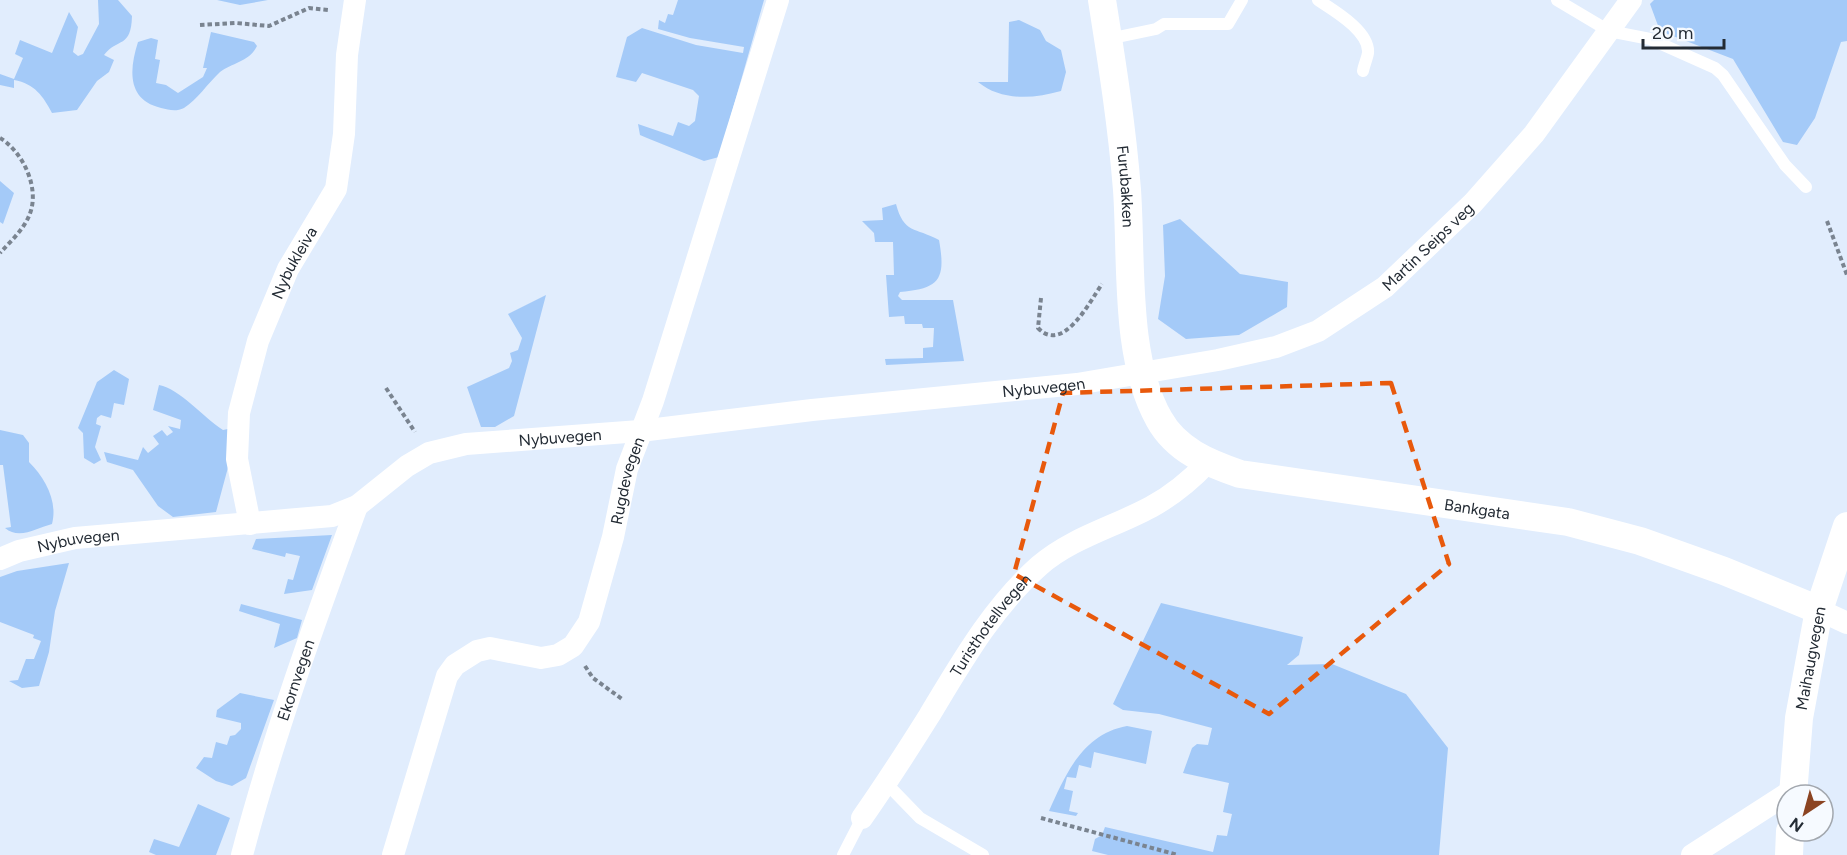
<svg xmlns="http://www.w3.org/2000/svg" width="1847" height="855" font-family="Figtree,sans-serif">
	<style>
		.green { fill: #a4caf8 }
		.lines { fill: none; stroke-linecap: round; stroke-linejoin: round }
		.path { stroke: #7a8490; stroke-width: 4; stroke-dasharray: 4.5 3; stroke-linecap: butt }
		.service { stroke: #fff; stroke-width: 12 }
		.minor { stroke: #fff; stroke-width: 22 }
		.tertiary { stroke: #fff; stroke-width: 28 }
		.marked { fill: none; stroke: #e8590c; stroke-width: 4.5; stroke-dasharray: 12 8; stroke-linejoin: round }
		.labels { text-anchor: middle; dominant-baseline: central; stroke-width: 6; stroke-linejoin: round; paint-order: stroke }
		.street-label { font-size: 16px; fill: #232b34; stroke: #f6faff }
	</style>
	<rect width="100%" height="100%" fill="#e1edfd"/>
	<path class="green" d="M 98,0 L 118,0 L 132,16 C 131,49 118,37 104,55 L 114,60 L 109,72 L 97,81 L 77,110 L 52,113 C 43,96 35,84 14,80 L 14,88 L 0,85 L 0,74 L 14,79 L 23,58 L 15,54 L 20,40 L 52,53 L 69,12 L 78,27 L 73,52 L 78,56 L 83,54 L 99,24 Z
		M 217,0 L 268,0 L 240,5 Z
		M 678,0 L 764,0 L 719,157 L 704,161 L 647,138 L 640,135 L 638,124 L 673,136 L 678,122 L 689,126 L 695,121 L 699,96 L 693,90 L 642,73 L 636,82 L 616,77 L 627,37 L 642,28 L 696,45 L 743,53 L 744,47 L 690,38 L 658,29 L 659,20 L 665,23 L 668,14 L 673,15 Z
		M 1654,0 L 1847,0 L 1847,41 L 1841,42 L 1815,118 L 1797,145 L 1783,142 L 1733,59 L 1660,31 L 1650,4 Z
		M 1019,20 L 1040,30 L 1046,41 L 1061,50 L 1066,72 L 1061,91 C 1033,99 1001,101 978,82 L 1008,82 L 1009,22 Z
		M 211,32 L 254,42 L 257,46 C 250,61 232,63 220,72 C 208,83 197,100 184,108 C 176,112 169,110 161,108 C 127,100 129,70 138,42 L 151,38 L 158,40 L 155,59 L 160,60 L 156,83 L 166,85 L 178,93 L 203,77 L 207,68 L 203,68 Z
		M 0,181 L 14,193 L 3,224 L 0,222 Z
		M 896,204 C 904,234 915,227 939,240 C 946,279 940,289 900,292 L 898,296 L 902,300 L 953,300 L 964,361 L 886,365 L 885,359 L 923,358 L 923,348 L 933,347 L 934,328 L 923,328 L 922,324 L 905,324 L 904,316 L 889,317 L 886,275 L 894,275 L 893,242 L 875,242 L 874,233 L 862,221 L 883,220 L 882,208 Z
		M 1180,219 L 1240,274 L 1288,282 L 1287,307 L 1239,335 L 1186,339 L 1158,319 L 1165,276 L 1163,225 Z
		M 546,295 L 514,416 L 495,427 L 481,427 L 467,387 L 509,368 L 512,361 L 510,353 L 518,350 L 522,338 L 508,314 Z
		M 114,370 L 129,379 L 124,405 L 114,403 L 111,418 L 101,415 L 97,418 L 96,424 L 101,426 L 95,447 L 101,460 L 94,464 L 84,458 L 83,433 L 78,428 L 97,382 Z
		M 159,385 C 180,389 204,418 223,430 L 233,428 L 230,460 L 216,512 L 173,517 L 158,506 L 133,470 L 107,462 L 104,452 L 138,460 L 143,447 L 148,453 L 159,444 L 153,436 L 162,430 L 167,436 L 173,432 L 168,426 L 180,429 L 181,420 L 153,410 Z
		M 0,430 L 23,435 L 29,443 L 29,462 C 45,478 58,501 52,524 C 37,528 19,540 5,528 L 11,527 L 3,465 L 0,465 Z
		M 332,535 L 312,590 L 284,594 L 288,579 L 293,580 L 300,556 L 286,553 L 285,557 L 252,549 L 256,539 Z
		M 69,563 L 55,611 L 49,652 L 39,686 L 22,688 L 9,681 L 18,680 L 26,659 L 34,659 L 41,641 L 33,638 L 34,635 L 0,622 L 0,577 L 17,571 Z
		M 1161,603 L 1303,637 L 1299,655 L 1287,665 L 1332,664 L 1406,694 L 1448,748 L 1439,855 L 1108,855 L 1092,851 L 1095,839 L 1102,835 L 1105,827 L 1213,852 L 1217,835 L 1227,836 L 1232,814 L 1223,812 L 1229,783 L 1183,773 L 1192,748 L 1197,744 L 1208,745 L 1212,728 L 1159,714 L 1123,710 L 1113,704 Z
		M 241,604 L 302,620 L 297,638 L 274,648 L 280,624 L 239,611 Z
		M 240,693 L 274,700 L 246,778 L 232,786 L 216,781 L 196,768 L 204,757 L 212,758 L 216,742 L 227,745 L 230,736 L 235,735 L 241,729 L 241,723 L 216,717 L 217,710 Z
		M 1127,726 L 1152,731 L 1146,764 L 1094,752 L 1091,768 L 1079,765 L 1076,778 L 1067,777 L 1064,789 L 1073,791 L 1069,811 L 1078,813 L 1076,816 L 1049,811 C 1066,773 1083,734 1127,726 Z
		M 198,804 L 230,818 L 216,855 L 156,855 L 149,852 L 154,839 L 179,847 Z"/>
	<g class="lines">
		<path class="path" d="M 200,25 L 236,23 L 269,26 L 309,8 L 328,10
			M 0,138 C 23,152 41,189 29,216 C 23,230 10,242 0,253
			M 1827,221 L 1847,275
			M 1041,298 L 1038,328 C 1063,354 1089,303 1102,284
			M 386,388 L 415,432
			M 585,666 L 593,678 L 622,699
			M 1041,818 L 1178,855"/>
		<path class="service" d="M 1318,0 C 1333,10 1370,31 1368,53 C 1367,59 1364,65 1363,71
			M 1557,0 L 1609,31 L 1650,39 L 1715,68 L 1723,75 L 1785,165 L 1806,187
			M 1108,39 L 1156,29 L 1164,24 L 1228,24 L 1242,0
			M 886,783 L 920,818 L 983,855
			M 843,855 L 862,818"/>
		<g class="minor">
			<path id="s1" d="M 250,524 L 237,459 L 239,413 L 258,341 L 288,269 L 336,189 L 344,134 L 347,55 L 355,0"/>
			<path id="s2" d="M 0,559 L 19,551 L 75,538 L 332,516 L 357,506 L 407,466 L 429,453 L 466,444 L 640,431 L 812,410 L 1077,384 L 1218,360 L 1276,347 L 1318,331 L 1385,287 L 1473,203 L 1534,134 L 1631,0"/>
			<path d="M 1819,610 L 1847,623"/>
			<path id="s3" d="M 862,818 C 885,785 907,751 929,716 C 961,663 992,608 1039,566 C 1071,538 1114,527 1151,507 C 1173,495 1190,481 1207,463"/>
			<path id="s4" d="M 242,855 C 273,737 315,621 357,506"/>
			<path id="s5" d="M 393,855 L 447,676 L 455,665 L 477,651 L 490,648 L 541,658 L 558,655 L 573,646 L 589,622 L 613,537 L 627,469 L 653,401 L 778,0"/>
			<path d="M 1692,855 L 1793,790"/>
		</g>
		<g class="tertiary">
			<path id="s6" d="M 1102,0 C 1112,63 1122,126 1127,190 C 1132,261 1124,357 1159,419 C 1176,450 1208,463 1240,474 L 1568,522 L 1640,541 L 1724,571 L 1819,610"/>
			<path id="s7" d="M 1793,795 L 1799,718 L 1819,610 L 1847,526"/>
			<path d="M 1789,855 L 1790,831"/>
		</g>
	</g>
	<path class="marked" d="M 1391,383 L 1449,564 L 1269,714 L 1014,574 L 1063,393 Z"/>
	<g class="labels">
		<g class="street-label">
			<text stroke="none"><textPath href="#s6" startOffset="188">Furubakken</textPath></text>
			<text stroke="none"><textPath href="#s2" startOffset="1491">Martin Seips veg</textPath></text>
			<text stroke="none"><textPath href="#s1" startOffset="273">Nybukleiva</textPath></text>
			<text stroke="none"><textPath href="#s2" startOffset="1071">Nybuvegen</textPath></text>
			<text stroke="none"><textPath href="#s2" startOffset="585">Nybuvegen</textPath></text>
			<text stroke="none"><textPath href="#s5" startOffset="502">Rugdevegen</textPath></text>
			<text stroke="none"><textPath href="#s6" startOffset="765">Bankgata</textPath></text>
			<text stroke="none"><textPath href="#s2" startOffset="81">Nybuvegen</textPath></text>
			<text stroke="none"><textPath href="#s3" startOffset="232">Turisthotellvegen</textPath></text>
			<text stroke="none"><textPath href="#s7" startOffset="138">Maihaugvegen</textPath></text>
			<text stroke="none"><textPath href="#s4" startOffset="183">Ekornvegen</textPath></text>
		</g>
	</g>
	<g transform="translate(1805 813) rotate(216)"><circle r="28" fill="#f6faff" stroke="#a2a7ae" stroke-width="1.5"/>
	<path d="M0-4.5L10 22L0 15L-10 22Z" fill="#8b4422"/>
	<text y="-9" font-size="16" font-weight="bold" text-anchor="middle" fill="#232b34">N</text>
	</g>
	<path d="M1643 39v9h81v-9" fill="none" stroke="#232b34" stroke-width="3"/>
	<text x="1652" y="39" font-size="18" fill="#232b34" stroke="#f6faff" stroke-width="4.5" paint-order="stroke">20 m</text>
</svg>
